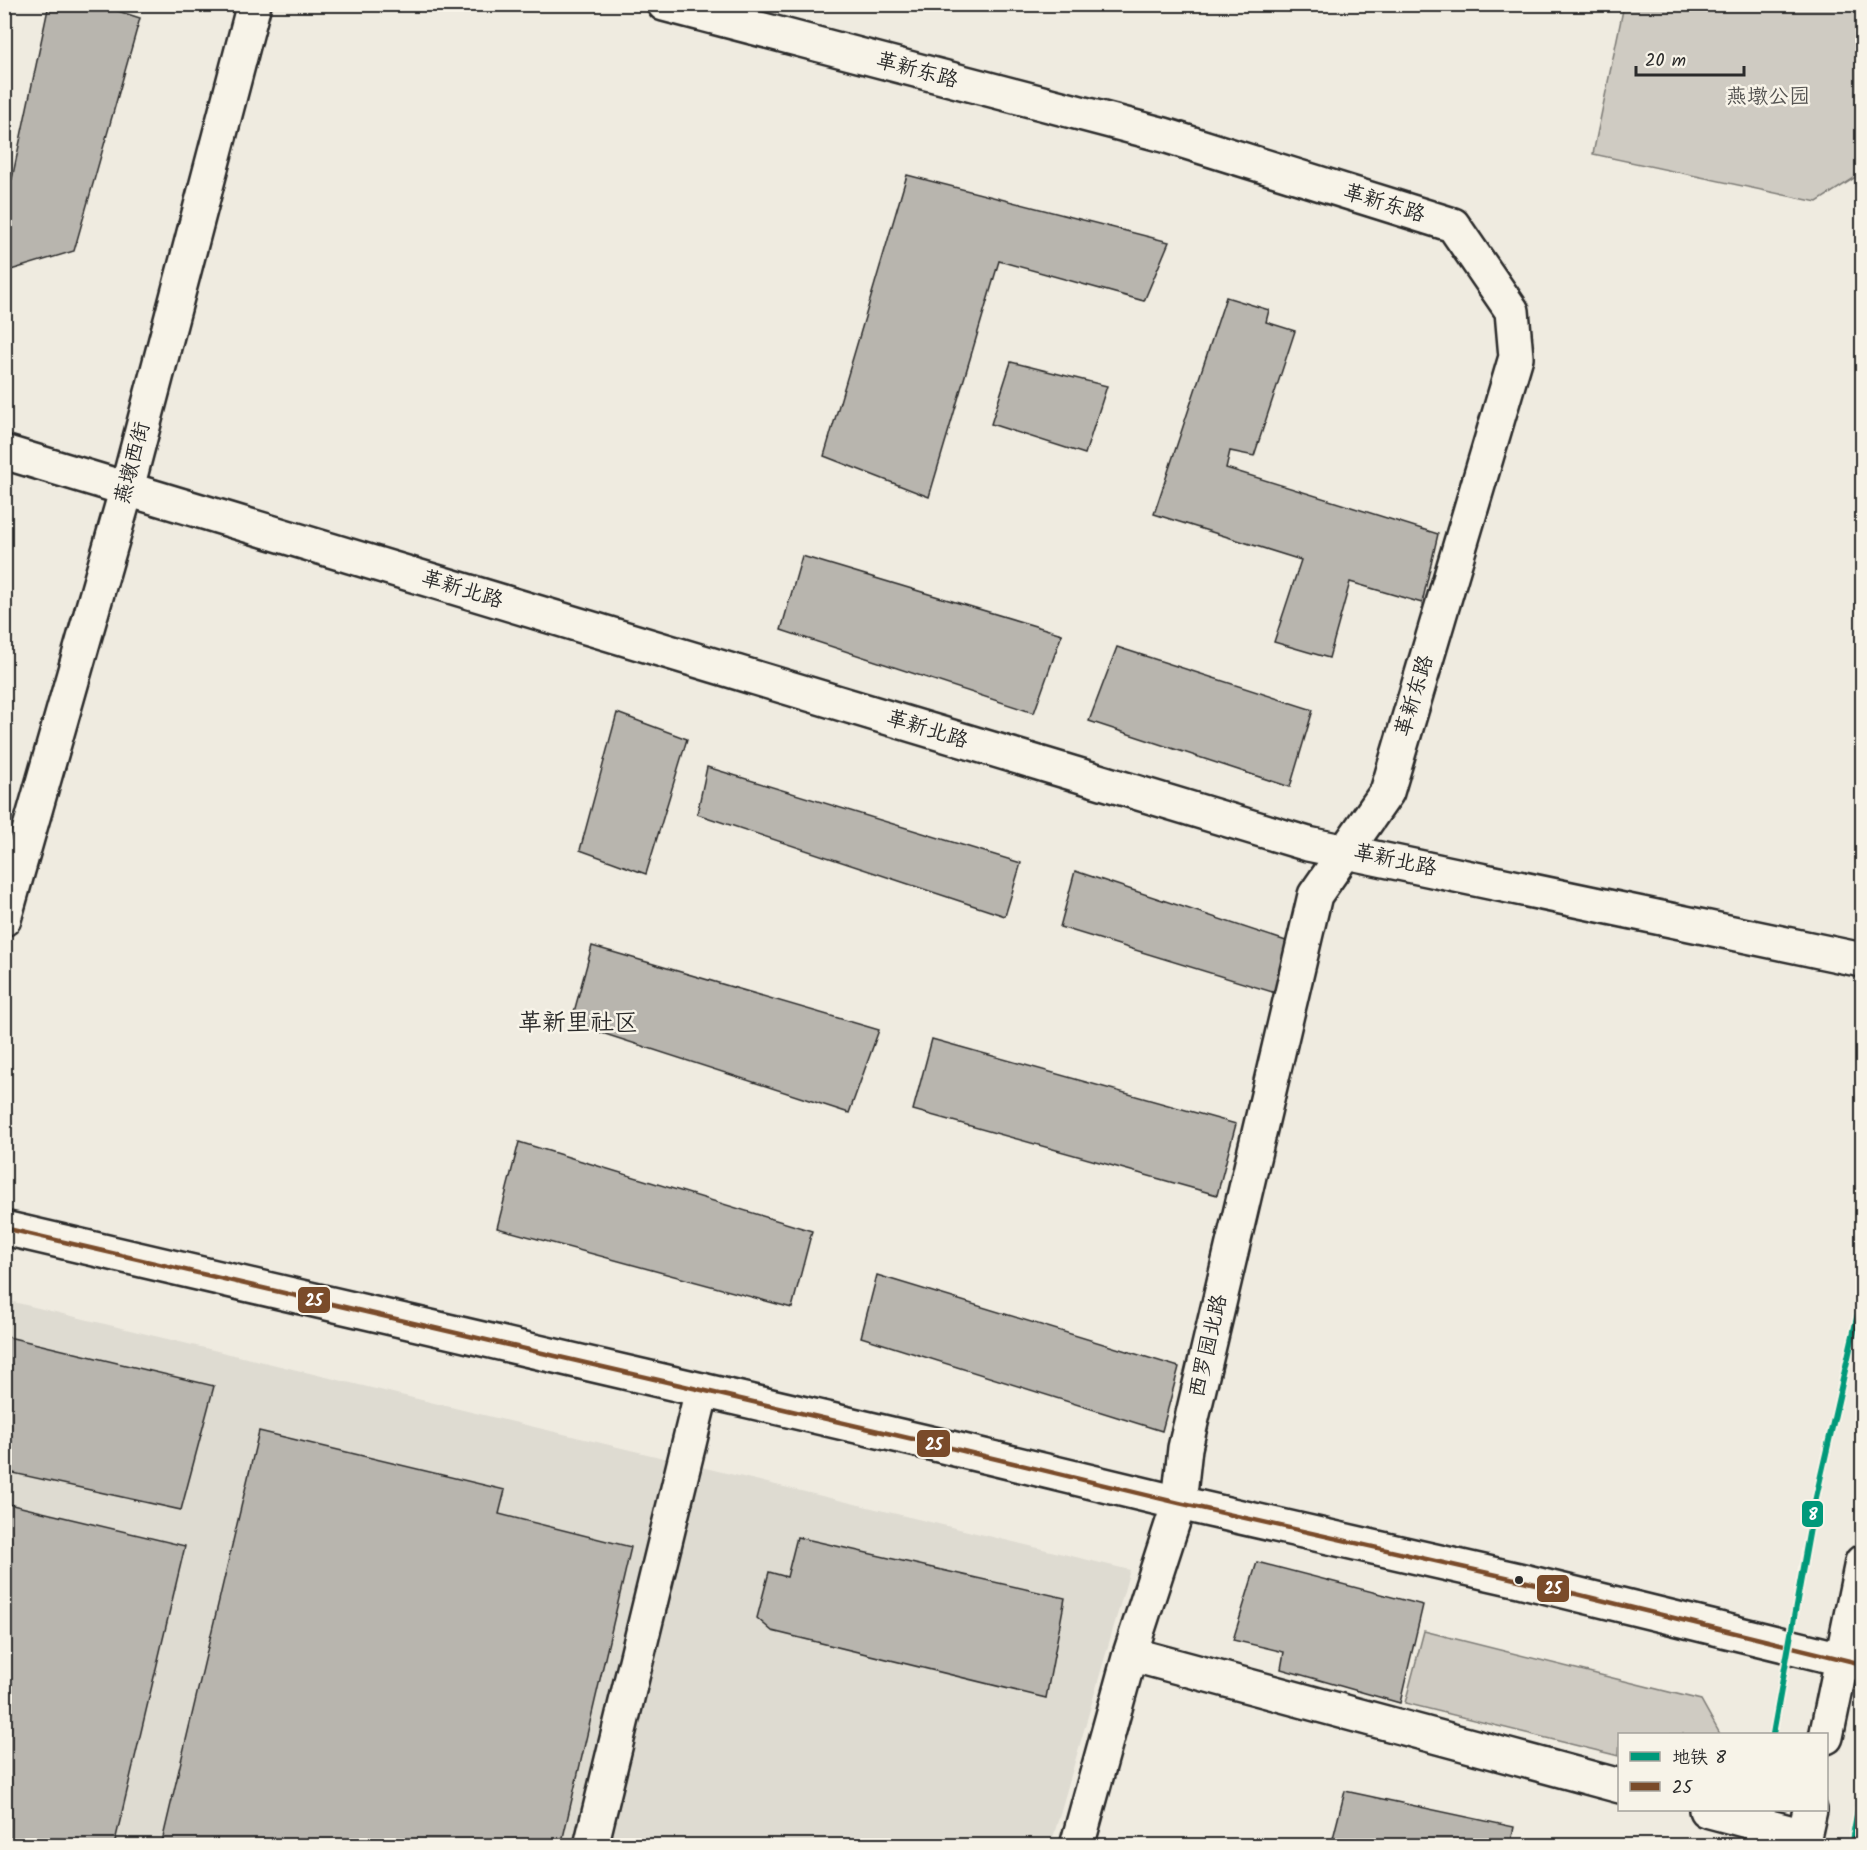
<svg xmlns="http://www.w3.org/2000/svg" width="1867" height="1850" font-family="Kalam,'LXGW WenKai TC',sans-serif">
	<style>
		.built { fill: #dedbd1 }
		.green { fill: #cfcbc2; stroke: #7d7b76; stroke-width: 1.5 }
		.building { fill: #b8b5ae; stroke: #2b2b2b; stroke-width: 1.5 }
		.lines { fill: none; stroke-linecap: round; stroke-linejoin: round }
		.street-casing { stroke: #2b2b2b; stroke-width: 38 }
		.secondary-casing { stroke: #2b2b2b; stroke-width: 38 }
		.street { stroke: #f7f3e8; stroke-width: 33 }
		.secondary { stroke: #f7f3e8; stroke-width: 33 }
		.bus-1-casing { stroke: #f7f3e8; stroke-width: 9 }
		.bus-1 { stroke: #7a4b2a; stroke-width: 4.5 }
		.metro-1-casing { stroke: #f7f3e8; stroke-width: 10 }
		.metro-1 { stroke: #00997a; stroke-width: 6 }
		.bus-dot { fill: #2b2b2b; stroke: #f7f3e8; stroke-width: 2 }
		.labels { text-anchor: middle; dominant-baseline: central; stroke-width: 5; stroke-linejoin: round; paint-order: stroke }
		.street-label { font-size: 21px; fill: #2b2b2b; stroke: #f7f3e8 }
		.park-label { font-size: 21px; fill: #545351; stroke: #f7f3e8 }
		.quarter-label { font-size: 24px; fill: #2b2b2b; stroke: #f7f3e8 }
		.line-badge { stroke: #f7f3e8; stroke-width: 2 }
		.badge-label { font-size: 16px; text-anchor: middle; font-weight: bold; fill: #fff }
	</style>
	<rect width="100%" height="100%" fill="#efebe0"/>
	<filter id="ink" filterUnits="userSpaceOnUse"><feTurbulence type="fractalNoise" baseFrequency=".0167" numOctaves="2"/><feDisplacementMap in="SourceGraphic" scale="12" xChannelSelector="R" yChannelSelector="G"/><feConvolveMatrix kernelMatrix="1 2 1 2 8 2 1 2 1" color-interpolation-filters="sRGB"/></filter>
	<g filter="url(#ink)">
		<path class="built" d="M 5,1300 L 1130,1570 L 1051,1845 L 5,1846 Z"/>
		<path class="green" d="M 1624,5 L 1862,5 L 1862,173 L 1817,202 L 1593,154 Z
			M 1424,1631 L 1701,1700 L 1720,1734 L 1620,1734 L 1619,1756 L 1405,1703 Z"/>
		<path class="building" d="M 49,4 L 96,4 L 140,18 L 74,251 L 11,270 L 4,268 L 4,176 L 12,179 Z
			M 907,175 L 1169,242 L 1144,301 L 999,261 L 929,497 L 824,456 Z
			M 1226,297 L 1269,310 L 1266,322 L 1295,331 L 1254,456 L 1230,451 L 1226,468 L 1438,534 L 1422,603 L 1350,582 L 1329,658 L 1274,642 L 1301,560 L 1154,514 Z
			M 1011,362 L 1107,386 L 1085,454 L 991,424 Z
			M 802,556 L 1062,634 L 1034,713 L 781,630 Z
			M 1117,647 L 1313,710 L 1290,787 L 1089,721 Z
			M 617,713 L 687,739 L 646,874 L 580,850 Z
			M 707,767 L 1021,863 L 1005,916 L 697,814 Z
			M 1075,871 L 1295,944 L 1279,994 L 1060,927 Z
			M 592,946 L 879,1030 L 849,1113 L 571,1023 Z
			M 932,1039 L 1236,1124 L 1217,1195 L 913,1110 Z
			M 519,1142 L 812,1231 L 792,1308 L 497,1228 Z
			M 877,1275 L 1179,1367 L 1162,1431 L 861,1337 Z
			M 4,1336 L 214,1386 L 181,1510 L 4,1471 Z
			M 259,1431 L 505,1490 L 499,1514 L 631,1547 L 561,1846 L 161,1846 Z
			M 4,1503 L 185,1546 L 114,1846 L 4,1846 Z
			M 797,1537 L 1065,1598 L 1046,1698 L 772,1631 L 757,1618 L 769,1572 L 787,1577 Z
			M 1257,1562 L 1423,1605 L 1400,1703 L 1281,1669 L 1284,1652 L 1233,1640 Z
			M 1345,1791 L 1514,1827 L 1510,1846 L 1331,1846 Z"/>
		<g class="lines">
			<g class="street-casing">
				<path id="street" d="M 664,4 L 1164,135 L 1453,225 L 1512,311 L 1516,357 L 1387,792 L 1315,895 L 1185,1448 L 1179,1503 L 1130,1654 L 1077,1846
					M 4,452 L 1308,844 L 1862,960
					M 1130,1654 L 1620,1786
					M 1706,1810 L 1804,1836
					M 591,1846 L 702,1390"/>
			</g>
			<g class="secondary-casing">
				<path id="secondary" d="M 4,919 L 127,488 L 254,4
					M 4,1228 L 930,1443 L 1179,1503 L 1519,1580 L 1862,1664
					M 1826,1737 L 1862,1562
					M 1802,1846 L 1810,1810"/>
			</g>
			<use href="#street" class="street"/>
			<use href="#secondary" class="secondary"/>
			<g class="bus-1-casing">
				<path id="bus-1" d="M 4,1228 L 930,1443 L 1179,1503 L 1519,1580 L 1862,1664"/>
			</g>
			<use href="#bus-1" class="bus-1"/>
			<g class="metro-1-casing">
				<path id="metro-1" d="M 1773,1734 L 1814,1506 L 1862,1296
					M 1851,1846 L 1862,1789"/>
			</g>
			<use href="#metro-1" class="metro-1"/>
		</g>
	</g>
	<circle class="bus-dot" cx="1519" cy="1580" r="5"/>
	<g class="labels">
		<g class="street-label">
			<text transform="translate(917 71) rotate(15)">革新东路</text>
			<text transform="translate(1384 204) rotate(17)">革新东路</text>
			<text transform="translate(133 463) rotate(-75)">燕墩西街</text>
			<text transform="translate(462 590) rotate(17)">革新北路</text>
			<text transform="translate(1415 696) rotate(-73)">革新东路</text>
			<text transform="translate(927 730) rotate(17)">革新北路</text>
			<text transform="translate(1395 861) rotate(12)">革新北路</text>
			<text transform="translate(1209 1346) rotate(-77)">西罗园北路</text>
		</g>
		<g class="park-label">
			<text x="1768" y="97">燕墩公园</text>
		</g>
		<g class="quarter-label">
			<text x="578" y="1023">革新里社区</text>
		</g>
	</g>
	<g class="line-badge">
		<rect x="297" y="1286" width="34" height="28" rx="6" fill="#7a4b2a"/>
		<rect x="916" y="1429" width="35" height="29" rx="6" fill="#7a4b2a"/>
		<rect x="1801" y="1500" width="23" height="28" rx="6" fill="#00997a"/>
		<rect x="1536" y="1574" width="34" height="29" rx="6" fill="#7a4b2a"/>
	</g>
	<g class="badge-label">
		<text x="314" y="1306">25</text>
		<text x="934" y="1450">25</text>
		<text x="1813" y="1520">8</text>
		<text x="1553" y="1594">25</text>
	</g>
	<rect width="1867" height="1850" fill="none" stroke="#f7f3e8" stroke-width="24"/>
	<rect x="12" y="12" width="1843" height="1826" fill="none" stroke="#2b2b2b" stroke-width="2" filter="url(#ink)"/>
	<rect x="1618" y="1733" width="210" height="78" fill="#f7f3e8" stroke="#a5a39c" stroke-width="1.5"/>
	<rect x="1630" y="1752" width="30" height="9" fill="#00997a" stroke="#a5a39c" stroke-width="1.5"/>
	<text x="1672" y="1763" font-size="18" fill="#2b2b2b">地铁 8</text>
	<rect x="1630" y="1782" width="30" height="9" fill="#7a4b2a" stroke="#a5a39c" stroke-width="1.5"/>
	<text x="1672" y="1793" font-size="18" fill="#2b2b2b">25</text>
	<path d="M1636 66v9h108v-9" fill="none" stroke="#2b2b2b" stroke-width="3"/>
	<text x="1645" y="66" font-size="18" fill="#2b2b2b" stroke="#f7f3e8" stroke-width="4.5" paint-order="stroke">20 m</text>
</svg>
